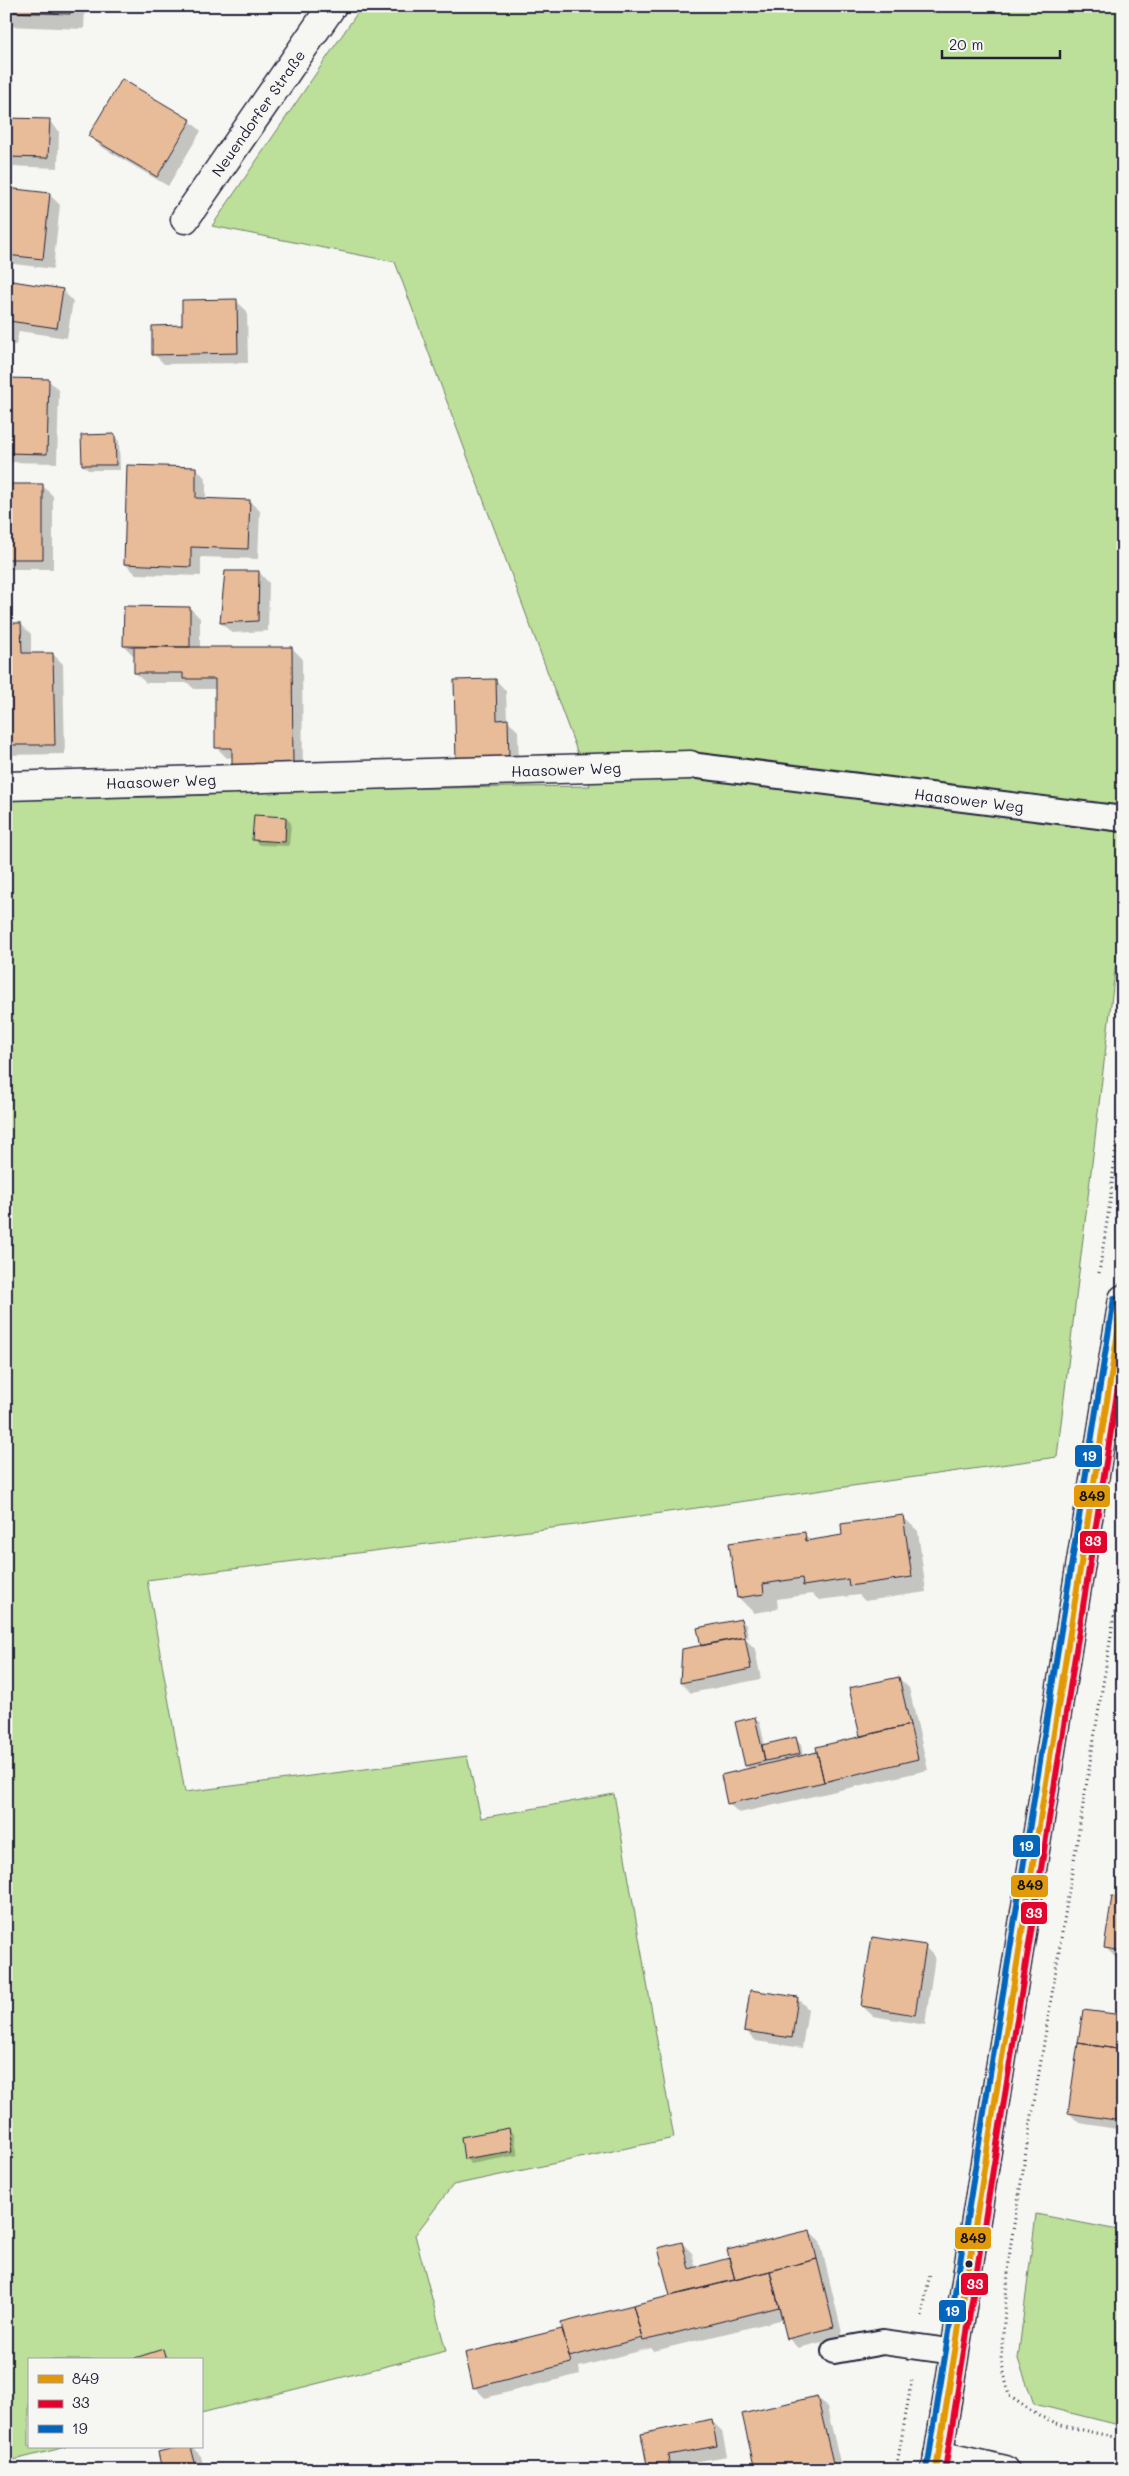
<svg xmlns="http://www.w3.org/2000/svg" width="1129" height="2476" font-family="Mali,sans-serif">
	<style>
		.green { fill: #bcdf99; stroke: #6f806a }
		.shadow { fill: #0003 }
		.building { fill: #e8bc98; stroke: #22223b }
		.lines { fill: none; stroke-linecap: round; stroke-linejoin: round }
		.lane-casing { stroke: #22223b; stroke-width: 28 }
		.street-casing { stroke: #22223b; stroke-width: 31 }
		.secondary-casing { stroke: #22223b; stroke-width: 31 }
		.path { stroke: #22223b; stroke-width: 3; stroke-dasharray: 1 4; stroke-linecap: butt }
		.lane { stroke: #f6f6f2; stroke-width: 24 }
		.street { stroke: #f6f6f2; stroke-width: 28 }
		.secondary { stroke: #f6f6f2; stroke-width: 28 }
		.bus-1-casing { stroke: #f6f6f2; stroke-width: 10 }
		.bus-2-casing { stroke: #f6f6f2; stroke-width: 10 }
		.bus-3-casing { stroke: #f6f6f2; stroke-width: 10 }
		.bus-1 { stroke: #e29906; stroke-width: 6 }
		.bus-2 { stroke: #e4002b; stroke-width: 6 }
		.bus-3 { stroke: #0065bd; stroke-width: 6 }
		.bus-dot { fill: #22223b; stroke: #f6f6f2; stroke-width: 2 }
		.labels { text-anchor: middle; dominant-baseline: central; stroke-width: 4.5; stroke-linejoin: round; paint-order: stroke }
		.street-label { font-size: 15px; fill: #22223b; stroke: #f6f6f2 }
		.line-badge { stroke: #f6f6f2; stroke-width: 2 }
		.badge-label { font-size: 14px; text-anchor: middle; font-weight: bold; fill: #fff }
		.pale-badge-label { font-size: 14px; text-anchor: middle; font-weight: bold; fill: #111 }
	</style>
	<rect width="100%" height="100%" fill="#f6f6f2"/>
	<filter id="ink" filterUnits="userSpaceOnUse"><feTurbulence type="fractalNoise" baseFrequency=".02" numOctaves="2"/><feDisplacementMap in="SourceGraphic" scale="10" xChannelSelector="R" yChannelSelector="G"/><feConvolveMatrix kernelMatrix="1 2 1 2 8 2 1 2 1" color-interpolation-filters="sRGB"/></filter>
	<g filter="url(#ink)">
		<path class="green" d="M 362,6 L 1123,6 L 1123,903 L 1057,1457 L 583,1524 L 147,1580 L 185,1792 L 467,1756 L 481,1818 L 614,1794 L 674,2138 L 453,2185 L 415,2235 L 446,2351 L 201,2413 L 201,2360 L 29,2360 L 29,2447 L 66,2447 L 6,2462 L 6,799 L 168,797 L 297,790 L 590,786 L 395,262 L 212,226 Z
			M 1036,2214 L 1123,2231 L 1123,2426 L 1034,2404 L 1018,2359 Z"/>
		<path class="shadow" d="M 6,6 L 85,6 L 84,29 L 6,26 Z
			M 122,81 L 190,121 L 201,131 L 168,186 L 100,146 L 90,136 Z
			M 6,119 L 49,121 L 59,131 L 58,168 L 6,166 Z
			M 6,189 L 50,195 L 60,205 L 53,269 L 6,263 Z
			M 6,282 L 62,290 L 73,301 L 67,338 L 19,331 L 16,345 L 6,344 Z
			M 236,301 L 247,311 L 248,363 L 164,364 L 154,354 L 184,327 Z
			M 6,379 L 48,380 L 59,390 L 57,463 L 6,462 Z
			M 114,436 L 119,441 L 120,470 L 88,470 L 83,465 Z
			M 196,468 L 206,479 L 206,500 L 249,501 L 260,511 L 258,559 L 201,557 L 201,576 L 136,574 L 125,564 Z
			M 6,486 L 43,486 L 53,496 L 53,569 L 6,569 Z
			M 259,572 L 269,583 L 268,631 L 232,633 L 221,623 Z
			M 190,608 L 200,618 L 200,648 L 292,648 L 302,658 L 303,778 L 233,757 L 227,758 L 216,747 L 216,689 L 194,689 L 188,683 L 146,683 L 135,673 L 134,656 L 124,646 Z
			M 6,624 L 21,624 L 31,634 L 31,654 L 53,654 L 63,664 L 65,754 L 6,755 Z
			M 496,680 L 506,691 L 507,720 L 518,731 L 519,768 L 467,770 Z
			M 286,818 L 291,823 L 289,846 L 259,845 L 254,840 Z
			M 902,1516 L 918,1531 L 926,1592 L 865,1601 L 859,1595 L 819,1600 L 812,1594 L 777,1599 L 778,1609 L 754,1613 L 739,1598 L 731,1544 L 804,1534 L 812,1541 L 844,1536 Z
			M 741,1620 L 746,1625 L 749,1639 L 742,1632 L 740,1633 L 755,1649 L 761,1679 L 691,1693 L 681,1683 L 702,1647 Z
			M 899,1678 L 909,1688 L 928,1770 L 739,1813 L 728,1803 L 750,1769 L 746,1766 L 755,1718 L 760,1723 L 765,1746 L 796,1739 L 801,1744 L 803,1757 L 819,1753 L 862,1737 L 851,1689 Z
			M 1123,1899 L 1123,1959 L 1116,1958 L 1106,1948 Z
			M 925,1947 L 935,1957 L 925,2025 L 873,2016 L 862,2006 Z
			M 797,1998 L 808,2009 L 802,2048 L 756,2041 L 745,2030 Z
			M 1123,2016 L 1123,2130 L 1079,2123 L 1069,2113 Z
			M 509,2129 L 514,2134 L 518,2155 L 471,2164 L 466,2159 L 462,2138 Z
			M 809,2231 L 820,2241 L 843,2337 L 798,2348 L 788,2338 L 784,2319 L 654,2351 L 651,2348 L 579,2367 L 580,2374 L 485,2398 L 474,2387 L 466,2354 L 564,2330 L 562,2324 L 671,2296 L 682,2243 L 692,2253 L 696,2268 L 731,2259 Z
			M 163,2350 L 169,2360 L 137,2360 Z
			M 817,2397 L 827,2408 L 842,2470 L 756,2470 Z
			M 712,2421 L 722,2431 L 727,2456 L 678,2465 L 678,2470 L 649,2470 L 643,2435 Z
			M 183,2447 L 192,2447 L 201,2456 L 204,2470 L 164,2470 Z
			M 448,2467 L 451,2470 L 438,2470 Z"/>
		<path class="building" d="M 6,6 L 70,6 L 70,14 L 6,12 Z
			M 122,79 L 191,120 L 157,177 L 88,136 Z
			M 6,118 L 50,119 L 48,158 L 6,157 Z
			M 6,188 L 50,193 L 43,259 L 6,255 Z
			M 6,280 L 63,289 L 57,328 L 9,321 L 6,334 Z
			M 237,299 L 238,353 L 152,355 L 152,326 L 182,325 L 182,300 Z
			M 6,378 L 49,379 L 47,454 L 6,453 Z
			M 115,434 L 116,465 L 82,465 L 81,435 Z
			M 127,465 L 196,467 L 196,498 L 250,500 L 248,549 L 191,547 L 191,567 L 124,564 Z
			M 6,484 L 43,484 L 43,559 L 6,559 Z
			M 225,571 L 259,571 L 258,621 L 220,623 Z
			M 124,606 L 190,607 L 190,647 L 123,646 Z
			M 6,623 L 21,623 L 22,653 L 53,653 L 55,745 L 6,745 Z
			M 134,647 L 292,647 L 293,768 L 232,769 L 232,748 L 215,748 L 215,679 L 183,679 L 183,673 L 134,673 Z
			M 496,679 L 497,720 L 508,719 L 509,759 L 456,760 L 454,680 Z
			M 254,815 L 286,817 L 285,842 L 252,840 Z
			M 903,1515 L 912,1577 L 849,1586 L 848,1579 L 803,1586 L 802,1578 L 763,1584 L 764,1594 L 737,1598 L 729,1543 L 805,1532 L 806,1541 L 842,1535 L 841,1524 Z
			M 741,1619 L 745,1637 L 701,1646 L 697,1628 Z
			M 745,1637 L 751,1669 L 680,1683 L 682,1649 Z
			M 899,1677 L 910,1725 L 860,1736 L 849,1688 Z
			M 755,1717 L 765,1761 L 745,1766 L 735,1722 Z
			M 910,1725 L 918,1759 L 824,1782 L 816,1747 Z
			M 796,1737 L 800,1754 L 765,1761 L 762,1745 Z
			M 817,1752 L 824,1782 L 727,1804 L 721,1775 Z
			M 1112,1896 L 1123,1898 L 1123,1951 L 1104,1948 Z
			M 872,1937 L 926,1945 L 915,2015 L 861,2006 Z
			M 750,1990 L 798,1997 L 792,2038 L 744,2031 Z
			M 1083,2010 L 1123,2015 L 1123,2050 L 1078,2043 Z
			M 1078,2043 L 1123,2050 L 1122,2121 L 1068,2113 Z
			M 509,2128 L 513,2151 L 464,2159 L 461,2137 Z
			M 810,2230 L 817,2259 L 735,2280 L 727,2250 Z
			M 682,2242 L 689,2269 L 729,2258 L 735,2280 L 670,2296 L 658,2248 Z
			M 817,2259 L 834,2327 L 787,2339 L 770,2271 Z
			M 770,2271 L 779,2307 L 643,2341 L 633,2305 Z
			M 633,2305 L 642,2338 L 569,2357 L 561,2323 Z
			M 562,2329 L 571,2363 L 473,2388 L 465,2353 Z
			M 163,2349 L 166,2360 L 136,2360 L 135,2358 Z
			M 817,2396 L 834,2467 L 823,2470 L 755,2470 L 742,2414 Z
			M 712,2419 L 717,2446 L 668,2455 L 670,2470 L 648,2470 L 641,2434 Z
			M 178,2447 L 191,2447 L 197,2470 L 162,2470 L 158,2452 Z"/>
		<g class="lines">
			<g class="lane-casing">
				<path id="lane" d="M 690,765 L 1123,819
					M 834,2351 L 883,2342 L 955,2352"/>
			</g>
			<g class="street-casing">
				<path id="street" d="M 185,219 L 332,6
					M 6,786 L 690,765
					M 938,2455 L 1005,2470"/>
			</g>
			<g class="secondary-casing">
				<path id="secondary" d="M 936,2470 L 1123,1299"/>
			</g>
			<path class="path" d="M 1099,1273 L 1110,1202 L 1123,1081
				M 1123,1562 L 1010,2249 L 1001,2359 L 1009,2396 L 1039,2416 L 1064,2426 L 1123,2439
				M 922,2316 L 930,2273
				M 896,2470 L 912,2379"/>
			<use href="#lane" class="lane"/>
			<use href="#street" class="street"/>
			<use href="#secondary" class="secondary"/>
			<g class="bus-1-casing">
				<path id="bus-1" d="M 936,2470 L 1123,1301"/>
			</g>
			<g class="bus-2-casing">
				<path id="bus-2" d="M 945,2470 L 1123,1356"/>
			</g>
			<g class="bus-3-casing">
				<path id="bus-3" d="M 927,2469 L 1114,1298"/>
			</g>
			<use href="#bus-1" class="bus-1"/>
			<use href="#bus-2" class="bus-2"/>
			<use href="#bus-3" class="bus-3"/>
		</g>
	</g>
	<circle class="bus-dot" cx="969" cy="2264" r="4.5"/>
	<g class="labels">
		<g class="street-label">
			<text transform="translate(258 113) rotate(-55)">Neuendorfer Straße</text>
			<text transform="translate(566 769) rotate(-2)">Haasower Weg</text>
			<text transform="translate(161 781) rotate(-2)">Haasower Weg</text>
			<text transform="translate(969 800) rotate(7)">Haasower Weg</text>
		</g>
	</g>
	<g class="line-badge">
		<rect x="1074" y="1444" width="29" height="24" rx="5" fill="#0065bd"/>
		<rect x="1073" y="1484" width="38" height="24" rx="5" fill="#e29906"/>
		<rect x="1079" y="1530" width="29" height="24" rx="5" fill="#e4002b"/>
		<rect x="1012" y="1834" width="29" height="24" rx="5" fill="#0065bd"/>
		<rect x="1010" y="1874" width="39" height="24" rx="5" fill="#e29906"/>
		<rect x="1020" y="1901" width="28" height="24" rx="5" fill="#e4002b"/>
		<rect x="954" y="2226" width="38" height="24" rx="5" fill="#e29906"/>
		<rect x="960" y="2272" width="29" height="24" rx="5" fill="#e4002b"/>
		<rect x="938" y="2299" width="29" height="24" rx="5" fill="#0065bd"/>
	</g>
	<g class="badge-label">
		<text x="1089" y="1461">19</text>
		<text x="1093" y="1546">33</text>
		<text x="1026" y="1851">19</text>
		<text x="1034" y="1918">33</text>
		<text x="975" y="2289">33</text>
		<text x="952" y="2316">19</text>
	</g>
	<g class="pale-badge-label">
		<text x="1092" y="1501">849</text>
		<text x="1030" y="1890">849</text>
		<text x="973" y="2243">849</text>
	</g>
	<rect width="1129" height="2476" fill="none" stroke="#f6f6f2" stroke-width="25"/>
	<rect x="12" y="12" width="1104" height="2451" fill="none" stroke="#22223b" stroke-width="2" filter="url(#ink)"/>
	<rect x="28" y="2358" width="175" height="90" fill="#f6f6f2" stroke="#a1a1a9"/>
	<rect x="38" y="2375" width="25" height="8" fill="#e29906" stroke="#a1a1a9"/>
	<text x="72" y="2384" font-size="15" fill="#22223b">849</text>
	<rect x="38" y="2400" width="25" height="8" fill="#e4002b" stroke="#a1a1a9"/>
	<text x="72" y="2408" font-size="15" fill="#22223b">33</text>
	<rect x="38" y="2425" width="25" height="8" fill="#0065bd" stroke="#a1a1a9"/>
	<text x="72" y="2434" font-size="15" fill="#22223b">19</text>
	<path d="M942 50v8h118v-8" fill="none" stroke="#22223b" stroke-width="2.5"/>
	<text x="949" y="50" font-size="15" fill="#22223b" stroke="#f6f6f2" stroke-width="4" paint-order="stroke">20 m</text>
</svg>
